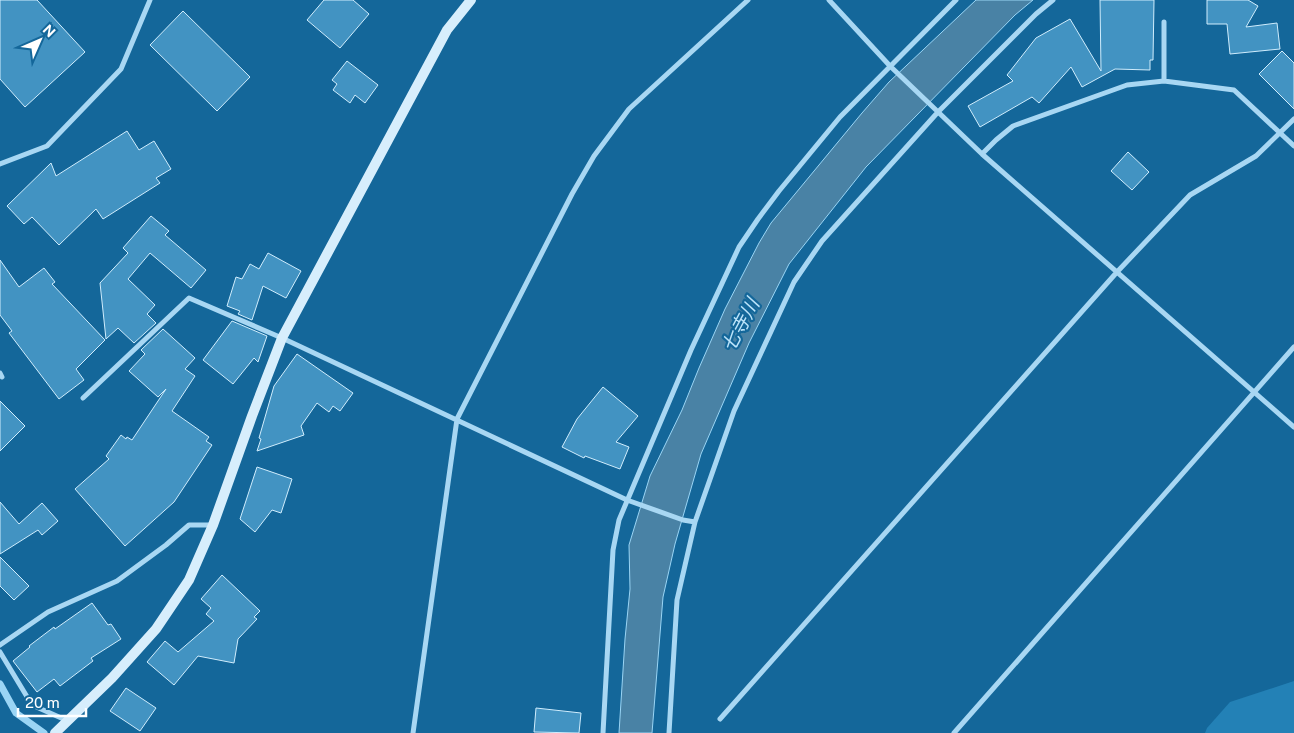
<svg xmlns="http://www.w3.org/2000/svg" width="1294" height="733" font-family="'Public Sans','Noto Sans JP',sans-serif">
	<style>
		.green { fill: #2381b6 }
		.water { fill: #4982a5; stroke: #9ad5f5 }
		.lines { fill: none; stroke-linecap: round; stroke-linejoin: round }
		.stream { stroke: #9ad5f5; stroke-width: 7 }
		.building { fill: #4293c2; stroke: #d0edfd }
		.street { stroke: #a8d7f3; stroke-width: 5 }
		.secondary { stroke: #d7eefc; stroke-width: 10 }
		.labels { text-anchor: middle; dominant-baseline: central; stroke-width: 4.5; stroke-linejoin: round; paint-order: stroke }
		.water-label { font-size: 19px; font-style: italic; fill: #bce4fa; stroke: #14679a }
	</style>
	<rect width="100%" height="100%" fill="#14679a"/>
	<path class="green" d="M 1294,681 L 1294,733 L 1205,733 L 1207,728 L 1230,702 Z"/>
	<path class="water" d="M 976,0 L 1033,0 L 1015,15 L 866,167 L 789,264 L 749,343 L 701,454 L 675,544 L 663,597 L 652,733 L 619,733 L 625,639 L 630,589 L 629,545 L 650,476 L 682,410 L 699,368 L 725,309 L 759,243 L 771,223 L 862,113 L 889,82 Z"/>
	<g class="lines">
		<path class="stream" d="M 0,684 L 16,713 L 44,733"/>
	</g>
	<path class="building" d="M 0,0 L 37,0 L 85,52 L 25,107 L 0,79 Z
		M 324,0 L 353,0 L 369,14 L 340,48 L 307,20 Z
		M 1100,0 L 1154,0 L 1153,60 L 1150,60 L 1150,70 L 1115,69 L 1082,87 L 1071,67 L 1039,103 L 1032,97 L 980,127 L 968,106 L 1013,81 L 1007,75 L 1036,38 L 1070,19 L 1101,71 Z
		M 1207,0 L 1248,0 L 1258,6 L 1246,27 L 1277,23 L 1280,49 L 1230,54 L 1227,24 L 1207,24 Z
		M 183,11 L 250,77 L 217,111 L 150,45 Z
		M 1282,51 L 1294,63 L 1294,109 L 1259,74 Z
		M 347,61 L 378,85 L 365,103 L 355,95 L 350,103 L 333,90 L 337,84 L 332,80 Z
		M 127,131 L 139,150 L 154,141 L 171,169 L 156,178 L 160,183 L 103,219 L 96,209 L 59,245 L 32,217 L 24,224 L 7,206 L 51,163 L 56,176 Z
		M 1128,152 L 1149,172 L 1132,190 L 1111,171 Z
		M 151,216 L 169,231 L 165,235 L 206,270 L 191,288 L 150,253 L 128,279 L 155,305 L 147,314 L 156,323 L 134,343 L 118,328 L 106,339 L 100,283 L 128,253 L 123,248 Z
		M 268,253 L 301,271 L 286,298 L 263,286 L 252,320 L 238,314 L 240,311 L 227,306 L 236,277 L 242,279 L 250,264 L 259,269 Z
		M 0,260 L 19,287 L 44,268 L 55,282 L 52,284 L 105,340 L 76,369 L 84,380 L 59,399 L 9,333 L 12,331 L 0,315 Z
		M 232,321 L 267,336 L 258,362 L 254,358 L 233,384 L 203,360 Z
		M 163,329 L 195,358 L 185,369 L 195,376 L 172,411 L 209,437 L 206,441 L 212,445 L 174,502 L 125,546 L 75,489 L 109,459 L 106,456 L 121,435 L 126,439 L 127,437 L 132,440 L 166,389 L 158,397 L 129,371 L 145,354 L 141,350 Z
		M 297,354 L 353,393 L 340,411 L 333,406 L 329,412 L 317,403 L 301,426 L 304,435 L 257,451 L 261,439 L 259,438 L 274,386 Z
		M 603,387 L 638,416 L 616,442 L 629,447 L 620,469 L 585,456 L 584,458 L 562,447 L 577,419 Z
		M 0,401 L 25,426 L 0,451 Z
		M 257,467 L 292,479 L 281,513 L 272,510 L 255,532 L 240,519 Z
		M 0,502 L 19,524 L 42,503 L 58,521 L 42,535 L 38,530 L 0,554 Z
		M 0,557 L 29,586 L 14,600 L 0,586 Z
		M 222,575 L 260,611 L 254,617 L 257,619 L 238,639 L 234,663 L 198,656 L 174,685 L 147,662 L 165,641 L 178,652 L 214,621 L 206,614 L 211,608 L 201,599 Z
		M 92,603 L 108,625 L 111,624 L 121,639 L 91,658 L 93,661 L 60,686 L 54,679 L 37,692 L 13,661 L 30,647 L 29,646 L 54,627 L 55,629 Z
		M 126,688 L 156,708 L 140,731 L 110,711 Z
		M 536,708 L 581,713 L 579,733 L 534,732 Z"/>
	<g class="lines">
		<path class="street" d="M 829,0 L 890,66 L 982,154 L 1294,427
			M 1164,22 L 1164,81
			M 982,154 L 996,140 L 1013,126 L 1127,85 L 1164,81 L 1234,90 L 1294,146
			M 0,164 L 47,146 L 121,69 L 150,0
			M 0,373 L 2,377
			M 83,398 L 189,298 L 282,338 L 627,500 L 683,520 L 695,522
			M 0,645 L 48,612 L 117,581 L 166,545 L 189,525 L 213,525
			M 0,652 L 32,705 L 68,721
			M 720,719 L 1117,272 L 1190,195 L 1256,156 L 1294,119
			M 413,733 L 457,419 L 572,194 L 594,156 L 629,109 L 748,0
			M 603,733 L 613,550 L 619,520 L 691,350 L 739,247 L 758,219 L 779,191 L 840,117 L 956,0
			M 669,733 L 677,600 L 695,522 L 734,411 L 794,282 L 822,241 L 938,112 L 1036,14 L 1053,0
			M 954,733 L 1294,347"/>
		<path class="secondary" d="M 55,733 L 112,678 L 156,629 L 189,580 L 213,525 L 252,416 L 282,338 L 447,30 L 471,0"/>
	</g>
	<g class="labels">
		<g class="water-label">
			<text transform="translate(740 325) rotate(-62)">七寺川</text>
		</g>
	</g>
	<g transform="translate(40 40) rotate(45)" stroke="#14679a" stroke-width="4" paint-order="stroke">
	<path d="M0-4L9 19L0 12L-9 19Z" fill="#ffffff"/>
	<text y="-8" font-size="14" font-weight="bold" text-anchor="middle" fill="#ffffff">N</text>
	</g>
	<path d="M18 708v8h68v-8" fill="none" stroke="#ffffff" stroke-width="2.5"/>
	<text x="25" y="708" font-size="15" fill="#ffffff" stroke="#14679a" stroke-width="4" paint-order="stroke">20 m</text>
</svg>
